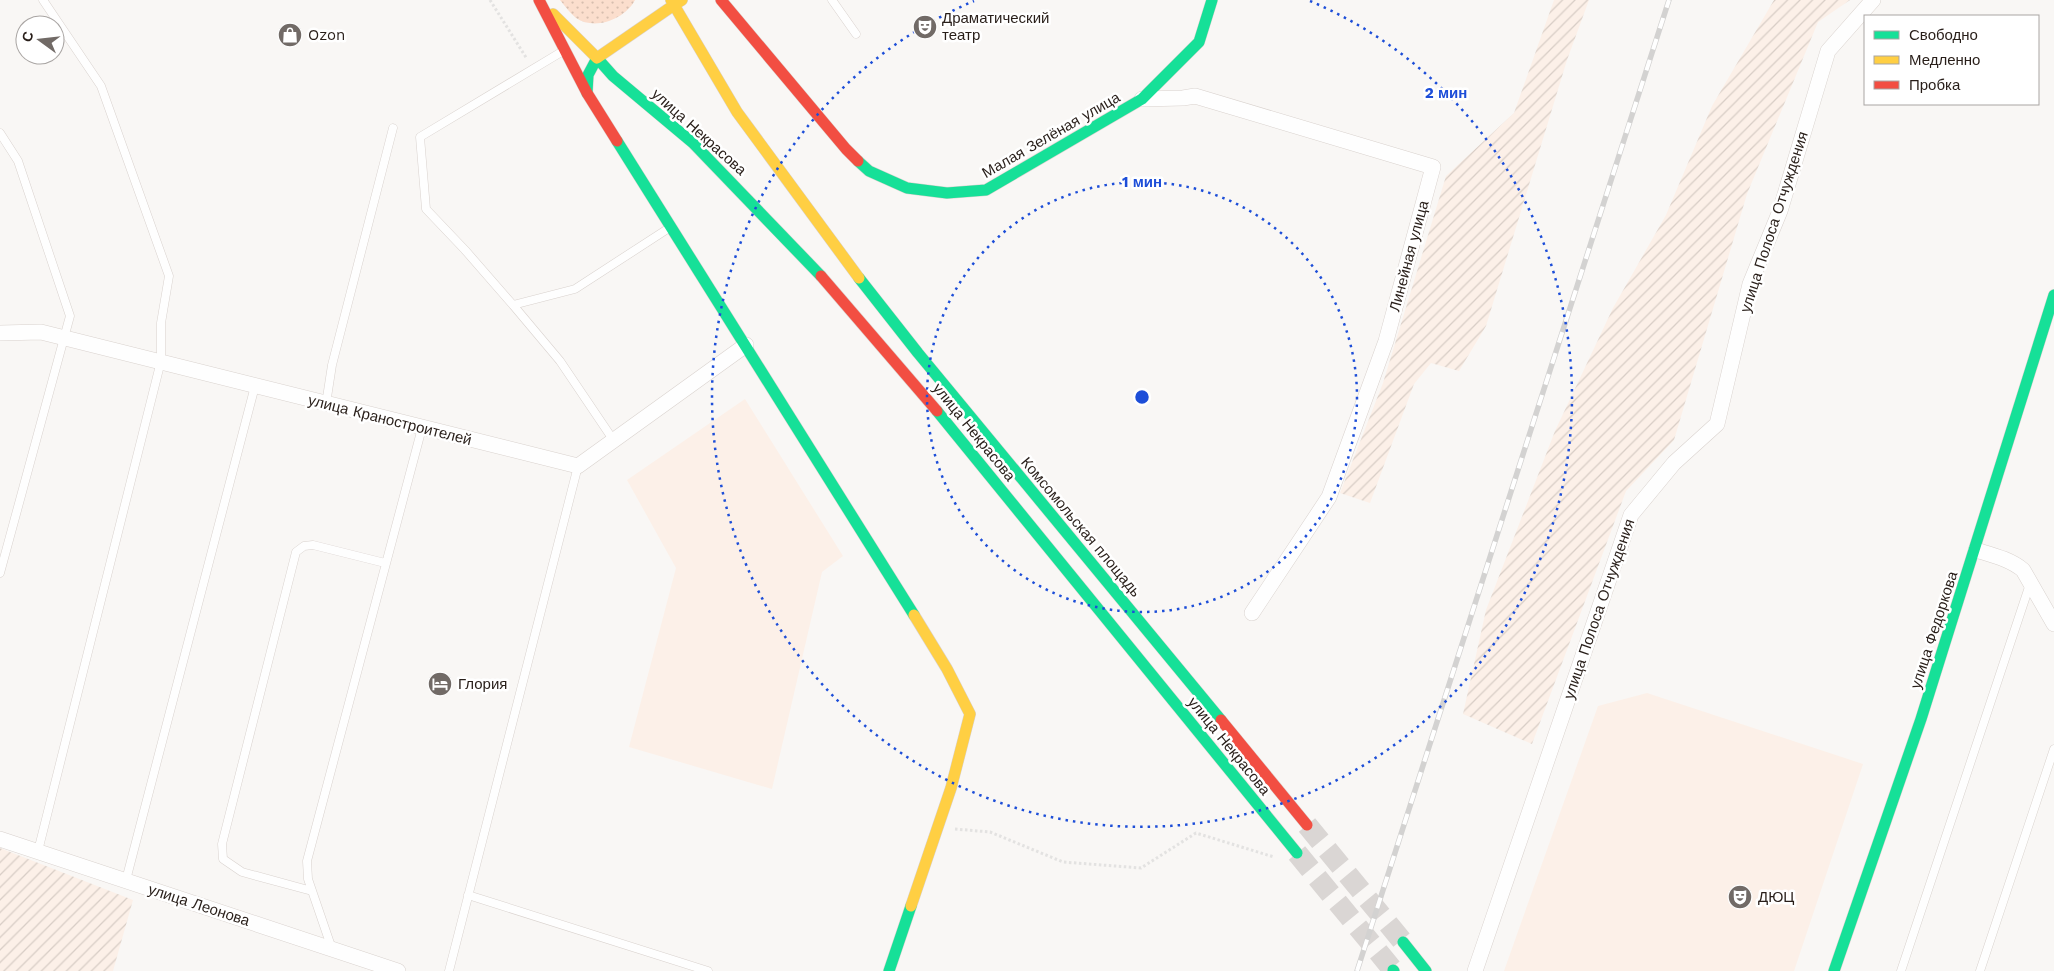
<svg xmlns="http://www.w3.org/2000/svg" width="2054" height="971" font-family="'Work Sans',sans-serif">
	<style>
		.built { fill: #fcf0e8 }
		.industrial { fill: url(#industrial-furrows) }
		.grass { fill: url(#grass-dots) }
		.lines { fill: none; stroke-linecap: round; stroke-linejoin: round }
		.secondary-tunnel { stroke: #dad6d4; stroke-width: 21; stroke-dasharray: 21 11; stroke-linecap: butt }
		.lane-casing { stroke: #d9d2ce; stroke-width: 9 }
		.street-casing { stroke: #d9d2ce; stroke-width: 16 }
		.fast-casing { stroke: #d9d2ce; stroke-width: 12 }
		.slow-casing { stroke: #d9d2ce; stroke-width: 12 }
		.jam-casing { stroke: #d9d2ce; stroke-width: 12 }
		.path { stroke: #e3e2e1; stroke-width: 3; stroke-dasharray: 2.5 2.5; stroke-linecap: butt }
		.lane { stroke: #fefefe; stroke-width: 8 }
		.street { stroke: #fefefe; stroke-width: 15 }
		.fast { stroke: #16e098; stroke-width: 11 }
		.slow { stroke: #ffcf43; stroke-width: 11 }
		.jam { stroke: #f24e42; stroke-width: 11 }
		.rail-casing { stroke: #d3d2d1; stroke-width: 5.5 }
		.rail { stroke: #fff; stroke-width: 4; stroke-dasharray: 11; stroke-linecap: butt }
		.ring { fill: none; stroke: #1d4ed8; stroke-width: 2.5; stroke-dasharray: 2.5 5 }
		.labels { text-anchor: middle; dominant-baseline: central; stroke-width: 5; stroke-linejoin: round; paint-order: stroke }
		.poi-label { font-size: 15px; fill: #281e19; stroke: #fff; text-anchor: start }
		.street-label { font-size: 15px; fill: #281e19; stroke: #fff }
		.centre { fill: #1d4ed8; stroke: #fff; stroke-width: 2.5 }
		.ring-label { font-size: 15px; text-anchor: middle; font-weight: bold; fill: #1d4ed8; stroke: #fff; stroke-width: 5; stroke-linejoin: round; paint-order: stroke }
	</style>
	<defs>
		<pattern id="industrial-furrows" width="10" height="10" patternUnits="userSpaceOnUse" patternTransform="scale(1.25)"><rect width="10" height="10" fill="#fcf0e8"/><path d="M-1 1l2-2M0 10L10 0M9 11l2-2" fill="none" stroke="#d8cdc6"/></pattern>
		<pattern id="grass-dots" width="8" height="8" patternUnits="userSpaceOnUse" patternTransform="scale(1.25)"><rect width="8" height="8" fill="#fbdecd"/><path d="M2 2h.1M6 6h.1" fill="none" stroke="#d7beaf" stroke-width="1.8" stroke-linecap="round"/></pattern>
	</defs>
	<rect width="100%" height="100%" fill="#f9f7f5"/>
	<path class="built" d="M 745,399 L 843,556 L 822,572 L 772,789 L 629,747 L 676,568 L 627,480 Z
		M 1647,693 L 1863,764 L 1794,971 L 1504,971 L 1598,706 Z"/>
	<path class="industrial" d="M 1554,0 L 1589,0 L 1567,60 L 1486,326 L 1459,371 L 1431,363 L 1414,384 L 1370,503 L 1340,493 L 1383,383 L 1446,176 L 1514,113 Z
		M 1774,0 L 1850,0 L 1818,22 L 1747,194 L 1674,440 L 1626,491 L 1532,744 L 1463,714 L 1486,610 L 1555,431 L 1613,308 L 1666,215 L 1712,106 Z
		M 0,848 L 133,900 L 113,971 L 0,971 Z"/>
	<path class="grass" d="M 560,0 L 635,0 C 625,19 595,31 576,18 C 570,13 565,6 560,0 Z"/>
	<g class="lines">
		<path class="secondary-tunnel" d="M 1307,825 L 1403,942
			M 1297,853 L 1393,970"/>
		<g class="lane-casing">
			<path id="lane" d="M 832,0 L 856,34
				M 0,133 L 18,161 L 70,316 L 0,573
				M 513,305 L 465,250 L 426,209 L 420,137 L 563,51
				M 326,404 L 332,365 L 393,128
				M 614,441 L 560,361 L 513,305 L 575,289 L 669,228
				M 38,851 L 161,361 L 161,323 L 169,276 L 101,86 L 43,0
				M 126,880 L 255,386
				M 312,891 L 242,872 L 223,859 L 222,844 L 296,552 L 304,546 L 313,545 L 385,563
				M 468,895 L 708,971
				M 332,949 L 308,879 L 307,861 L 422,428
				M 449,971 L 578,466
				M 1901,971 L 2030,584
				M 1980,971 L 2054,749"/>
		</g>
		<g class="street-casing">
			<path id="street" d="M 1142,99 L 1183,98 L 1195,96 L 1433,167 L 1386,341 L 1329,497 L 1252,613
				M 0,333 L 41,332 L 578,466 L 746,345
				M 1976,550 C 1992,555 2010,559 2023,570 L 2054,624
				M 0,839 L 398,971
				M 1475,971 L 1631,515 L 1674,463 L 1717,424 L 1750,284 L 1780,211 L 1828,51 L 1873,0"/>
		</g>
		<g class="fast-casing">
			<path id="fast" d="M 587,93 L 588,75 L 597,58 L 613,76 L 693,143 L 821,276
				M 617,141 L 914,615
				M 858,161 L 869,171 L 907,188 L 947,193 L 986,190 L 1142,99 L 1199,42 L 1212,0
				M 859,278 L 918,353 L 1221,720
				M 937,411 L 1297,853
				M 1403,942 L 1426,971
				M 1393,970 L 1394,971
				M 889,971 L 911,906
				M 1834,971 L 1921,719 L 2054,295"/>
		</g>
		<g class="slow-casing">
			<path id="slow" d="M 682,0 L 674,5 L 737,112 L 859,278
				M 553,14 L 597,58 L 674,5 L 671,0
				M 911,906 L 951,788 L 970,714 L 947,669 L 914,615"/>
		</g>
		<g class="jam-casing">
			<path id="jam" d="M 539,0 L 587,93 L 617,141
				M 721,0 L 846,149 L 858,161
				M 821,276 L 937,411
				M 1221,720 L 1307,825"/>
		</g>
		<path class="path" d="M 490,0 L 527,59
			M 955,829 L 990,832 L 1063,862 L 1141,868 L 1196,833 L 1274,857"/>
		<use href="#lane" class="lane"/>
		<use href="#street" class="street"/>
		<use href="#fast" class="fast"/>
		<use href="#slow" class="slow"/>
		<use href="#jam" class="jam"/>
		<g class="rail-casing">
			<path id="rail" d="M 1357,971 L 1669,0"/>
		</g>
		<use href="#rail" class="rail"/>
	</g>
	<g class="ring">
		<circle cx="1142" cy="397" r="215"/>
		<path d="M1310 1A430 430 0 1 1 974 1"/>
	</g>
	<defs>
		<g id="theatre-disc" transform="scale(1.25)"><circle r="9.5" fill="#716a66" stroke="#fff"/><path d="M-5-5.5Q0-4 5-5.5V0Q5 5 0 6Q-5 5-5 0ZM-3.3-2.5H-1v1.5H-3.3ZM1-2.5H3.3v1.5H1ZM-2.8 1Q0 5.5 2.8 1Z" fill="#fff"/></g>
		<g id="shop-disc" transform="scale(1.25)"><circle r="9.5" fill="#716a66" stroke="#fff"/><path d="M-5-2.5h2.3a2.7 3.5 0 0 1 5.4 0H5L5.5 6h-11ZM-1.5-2.5h3a1.5 2.3 0 0 0-3 0Z" fill="#fff"/></g>
		<g id="hotel-disc" transform="scale(1.25)"><circle r="9.5" fill="#716a66" stroke="#fff"/><path d="M-6-4.5h1.5V1H6V5H4.5V3h-9V5H-6ZM-4 0a1.8 1.8 0 1 1 3.6 0ZM.5 0V-2.5h3Q6-2.5 6 0Z" fill="#fff"/></g>
	</defs>
	<g fill-rule="evenodd">
		<use href="#theatre-disc" x="925" y="27"/>
		<use href="#shop-disc" x="290" y="35"/>
		<use href="#hotel-disc" x="440" y="684"/>
		<use href="#theatre-disc" x="1740" y="897"/>
	</g>
	<g class="labels">
		<g class="poi-label">
			<text x="942" y="18">Драматический<tspan x="942" dy="17">театр</tspan></text>
			<text x="308" y="35">Ozon</text>
			<text x="458" y="684">Глория</text>
			<text x="1758" y="897">ДЮЦ</text>
		</g>
		<g class="street-label">
			<text transform="translate(699 132) rotate(42)">улица Некрасова</text>
			<text transform="translate(1051 135) rotate(-30)">Малая Зелёная улица</text>
			<text transform="translate(1774 222) rotate(-72)">улица Полоса Отчуждения</text>
			<text transform="translate(1409 256) rotate(-75)">Линейная улица</text>
			<text transform="translate(390 420) rotate(14)">улица Краностроителей</text>
			<text transform="translate(974 432) rotate(51)">улица Некрасова</text>
			<text transform="translate(1081 527) rotate(50)">Комсомольская площадь</text>
			<text transform="translate(1599 609) rotate(-71)">улица Полоса Отчуждения</text>
			<text transform="translate(1934 630) rotate(-72)">улица Федоркова</text>
			<text transform="translate(1229 746) rotate(51)">улица Некрасова</text>
			<text transform="translate(199 905) rotate(18)">улица Леонова</text>
		</g>
	</g>
	<circle cx="1142" cy="397" r="8" class="centre"/>
	<g class="ring-label">
		<text x="1446" y="98">2 мин</text>
		<text x="1142" y="187">1 мин</text>
	</g>
	<rect x="1864" y="15" width="175" height="90" fill="#ffffff" stroke="#a9a5a3"/>
	<rect x="1874" y="31" width="25" height="8" fill="#16e098" stroke="#a9a5a3"/>
	<text x="1909" y="40" font-size="15" fill="#281e19">Свободно</text>
	<rect x="1874" y="56" width="25" height="8" fill="#ffcf43" stroke="#a9a5a3"/>
	<text x="1909" y="65" font-size="15" fill="#281e19">Медленно</text>
	<rect x="1874" y="81" width="25" height="8" fill="#f24e42" stroke="#a9a5a3"/>
	<text x="1909" y="90" font-size="15" fill="#281e19">Пробка</text>
	<g transform="translate(40 40) rotate(285)"><circle r="24" fill="#ffffff" stroke="#a9a5a3"/>
	<path d="M0-4L9 19L0 12L-9 19Z" fill="#716a66"/>
	<text y="-8" font-size="14" font-weight="bold" text-anchor="middle" fill="#281e19">С</text>
	</g>
</svg>
